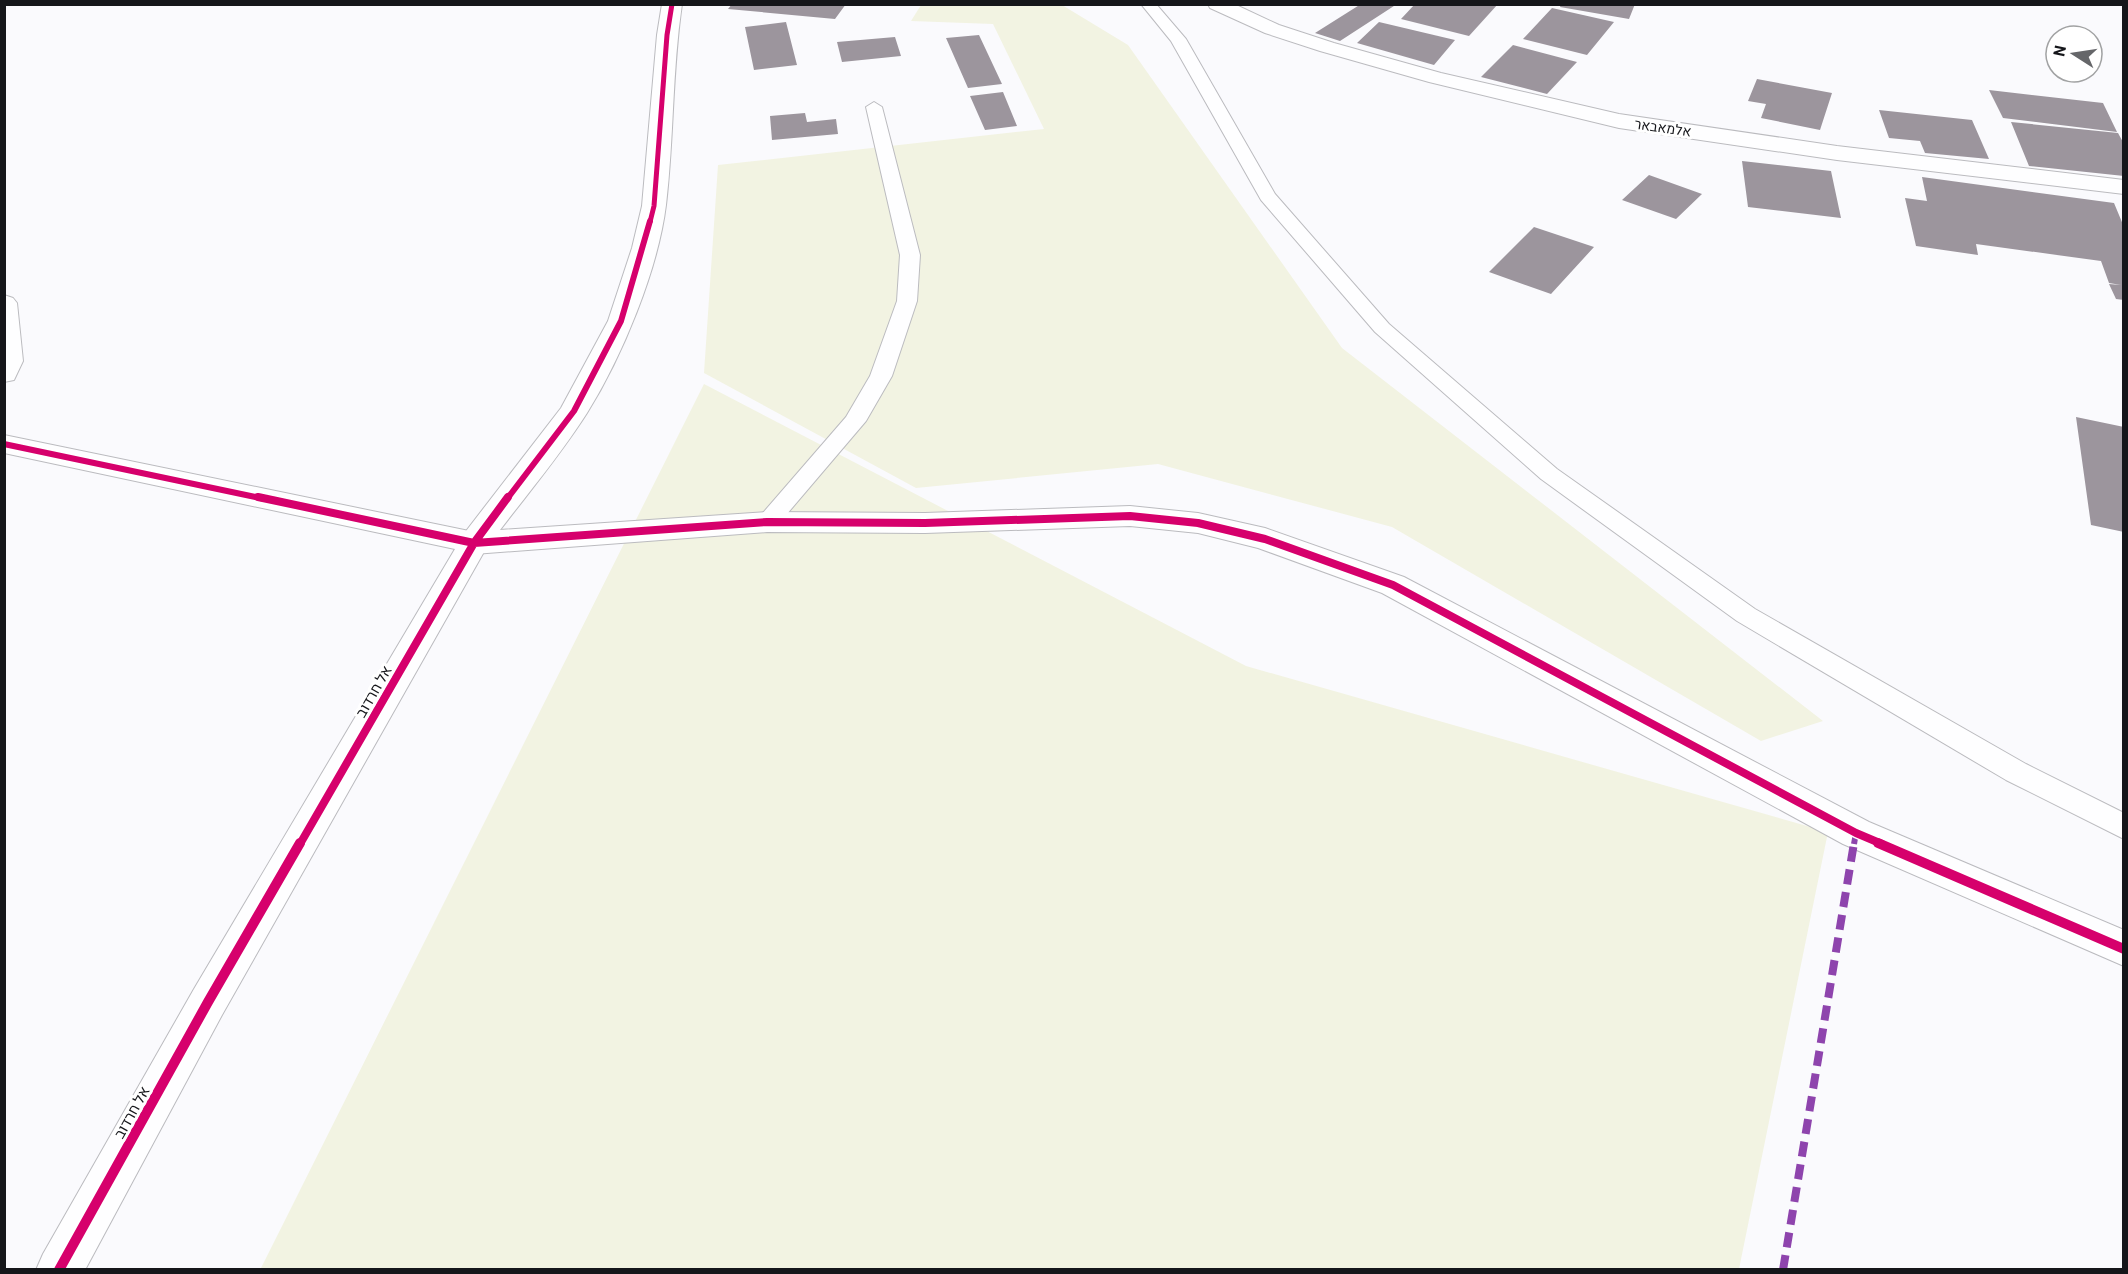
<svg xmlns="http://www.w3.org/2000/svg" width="2128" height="1274" font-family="Barlow,Heebo,sans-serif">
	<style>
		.green { fill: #f2f3e2 }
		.building { fill: #9c959d }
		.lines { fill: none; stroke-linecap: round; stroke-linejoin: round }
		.service-casing { stroke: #bbbbbf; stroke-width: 2 }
		.minor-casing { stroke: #bbbbbf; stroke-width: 2 }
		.tertiary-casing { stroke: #bbbbbf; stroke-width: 2 }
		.service { fill: #fefeff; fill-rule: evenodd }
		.minor { fill: #fefeff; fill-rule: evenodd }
		.tertiary { fill: #fefeff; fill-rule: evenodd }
		.quiet-far1 { stroke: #8e44ad; stroke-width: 6; stroke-dasharray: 12 6; stroke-linecap: butt }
		.quiet { stroke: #8e44ad; stroke-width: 8; stroke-dasharray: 15 8; stroke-linecap: butt }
		.cycleway-far3-casing { stroke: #fff; stroke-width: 8 }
		.cycleway-far2-casing { stroke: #fff; stroke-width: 9 }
		.cycleway-far1-casing { stroke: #fff; stroke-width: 11 }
		.cycleway-casing { stroke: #fff; stroke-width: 14 }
		.cycleway-far3 { stroke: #d6006c; stroke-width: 5 }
		.cycleway-far2 { stroke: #d6006c; stroke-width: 6 }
		.cycleway-far1 { stroke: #d6006c; stroke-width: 8 }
		.cycleway { stroke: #d6006c; stroke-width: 10 }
		.labels { text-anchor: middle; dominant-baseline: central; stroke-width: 6; stroke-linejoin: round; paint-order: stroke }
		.far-street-label { font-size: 14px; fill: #15161a; stroke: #fff }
		.street-label { font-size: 15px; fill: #15161a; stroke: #fff }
	</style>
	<rect width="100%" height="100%" fill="#fafafd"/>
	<path class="green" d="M 921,5 L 1062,5 L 1128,45 L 1342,348 L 1823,721 L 1761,741 L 1392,527 L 1158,464 L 916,488 L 704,373 L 718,165 L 1044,129 L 993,24 L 911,21 Z
		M 704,384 L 1246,666 L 1828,832 L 1739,1269 L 260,1270 Z"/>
	<path class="building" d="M 732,4 L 846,4 L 835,19 L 728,9 Z
		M 1361,4 L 1397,4 L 1340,41 L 1315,33 Z
		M 1415,4 L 1498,4 L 1469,36 L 1401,19 Z
		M 1561,4 L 1635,4 L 1629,19 L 1560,7 Z
		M 1552,8 L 1614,22 L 1587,55 L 1523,39 Z
		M 786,22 L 797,65 L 754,70 L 745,27 Z
		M 1379,22 L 1455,40 L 1434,65 L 1357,43 Z
		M 979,35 L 1002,84 L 968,88 L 946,38 Z
		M 895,37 L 901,56 L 842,62 L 837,42 Z
		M 1513,45 L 1577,62 L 1547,94 L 1481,77 Z
		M 1757,79 L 1832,93 L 1820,130 L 1761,118 L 1766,104 L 1748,101 Z
		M 1989,90 L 2103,103 L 2117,132 L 2003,118 Z
		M 1003,92 L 1017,126 L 985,130 L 970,96 Z
		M 1879,110 L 1972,120 L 1989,159 L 1925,153 L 1920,141 L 1889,138 Z
		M 805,113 L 807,122 L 836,119 L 838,134 L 772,140 L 770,116 Z
		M 2011,122 L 2118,133 L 2124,144 L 2124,176 L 2029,166 Z
		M 1742,161 L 1831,171 L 1841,218 L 1748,207 Z
		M 1649,175 L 1702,194 L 1676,219 L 1622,200 Z
		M 1922,177 L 2114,203 L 2124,227 L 2124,300 L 2116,299 L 2109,284 L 2121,285 L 2109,283 L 2101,261 L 1976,244 L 1978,255 L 1916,246 L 1905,198 L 1927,201 Z
		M 1534,227 L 1594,247 L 1551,294 L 1489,272 Z
		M 2076,417 L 2124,427 L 2124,515 L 2122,514 L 2124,532 L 2091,525 Z"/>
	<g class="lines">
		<g class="service-casing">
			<path id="service" d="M 1141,4 L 1156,4 L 1186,39 L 1275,194 L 1389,324 L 1557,469 L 1755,609 L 2026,764 L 2124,813 L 2124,839 L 2006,780 L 1737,621 L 1541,479 L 1375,332 L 1261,200 L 1171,41 Z
				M 874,102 L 882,107 L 920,255 L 917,301 L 892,376 L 866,421 L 775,528 L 767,530 L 759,528 L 755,522 L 846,417 L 870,376 L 897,301 L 900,255 L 866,107 Z"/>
		</g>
		<g class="minor-casing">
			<path id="minor" d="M 662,4 L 682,4 C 672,71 674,138 666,205 C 658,270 622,357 587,413 C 561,454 529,492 500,530 L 767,512 L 925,513 L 1130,506 L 1198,513 L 1265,528 L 1404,577 L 1869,822 L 2124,930 L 2124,966 L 1843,844 L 1382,593 L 1258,548 L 1198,533 L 1130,526 L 925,533 L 767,532 L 474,554 L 463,551 L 459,543 L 463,535 L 561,408 L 608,321 L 632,248 L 642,206 L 657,35 Z
				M 1208,4 L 1234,4 L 1279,25 L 1334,43 L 1441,73 L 1619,114 L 1837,146 L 2124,180 L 2124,194 L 1837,160 L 1619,128 L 1429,82 L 1320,51 L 1265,33 L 1210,8 Z"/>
		</g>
		<g class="tertiary-casing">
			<path id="tertiary" d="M 4,295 L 13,298 L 17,303 L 23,361 L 14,380 L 4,382 Z
				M 4,435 L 474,532 L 485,535 L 489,543 L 222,1015 L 85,1270 L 36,1270 L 43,1254 L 194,989 L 455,549 L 4,453 Z"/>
		</g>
		<use href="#service" class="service"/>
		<use href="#minor" class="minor"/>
		<use href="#tertiary" class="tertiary"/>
		<path class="quiet-far1" d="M 1854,844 L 1856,833"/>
		<path class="quiet" d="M 1783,1270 L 1854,843"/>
		<g class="cycleway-far3-casing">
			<path id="cycleway-far3" d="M 650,222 L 654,206 L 667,35 L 672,4"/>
		</g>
		<g class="cycleway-far2-casing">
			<path id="cycleway-far2" d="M 4,444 L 265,499
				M 507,499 L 574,411 L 621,321 L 650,221"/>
		</g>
		<g class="cycleway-far1-casing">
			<path id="cycleway-far1" d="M 258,497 L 474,543 L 767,522 L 925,523 L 1130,516 L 1198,523 L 1265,539 L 1393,585 L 1856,833 L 1882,844
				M 300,844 L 474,543 L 508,497"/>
		</g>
		<g class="cycleway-casing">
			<path id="cycleway" d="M 1878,843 L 2124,949
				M 59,1270 L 208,1002 L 300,843"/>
		</g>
		<use href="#cycleway-far3" class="cycleway-far3"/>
		<use href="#cycleway-far2" class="cycleway-far2"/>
		<use href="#cycleway-far1" class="cycleway-far1"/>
		<use href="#cycleway" class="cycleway"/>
	</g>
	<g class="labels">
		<g class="far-street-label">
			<text transform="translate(1663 127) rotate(8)">אלמאבאר</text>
		</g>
		<g class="street-label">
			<text transform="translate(373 691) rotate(-60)">אל חרדוב</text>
			<text transform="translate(131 1112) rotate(-61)">אל חרדוב</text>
		</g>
	</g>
	<rect width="2128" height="1274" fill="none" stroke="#15161a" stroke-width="12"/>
	<g transform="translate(2074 54) rotate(282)"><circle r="28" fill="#ffffff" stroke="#a1a2a3" stroke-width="1.5"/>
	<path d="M0-4.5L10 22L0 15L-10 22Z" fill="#656669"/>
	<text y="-9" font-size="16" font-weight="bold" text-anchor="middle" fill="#15161a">N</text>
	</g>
</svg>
